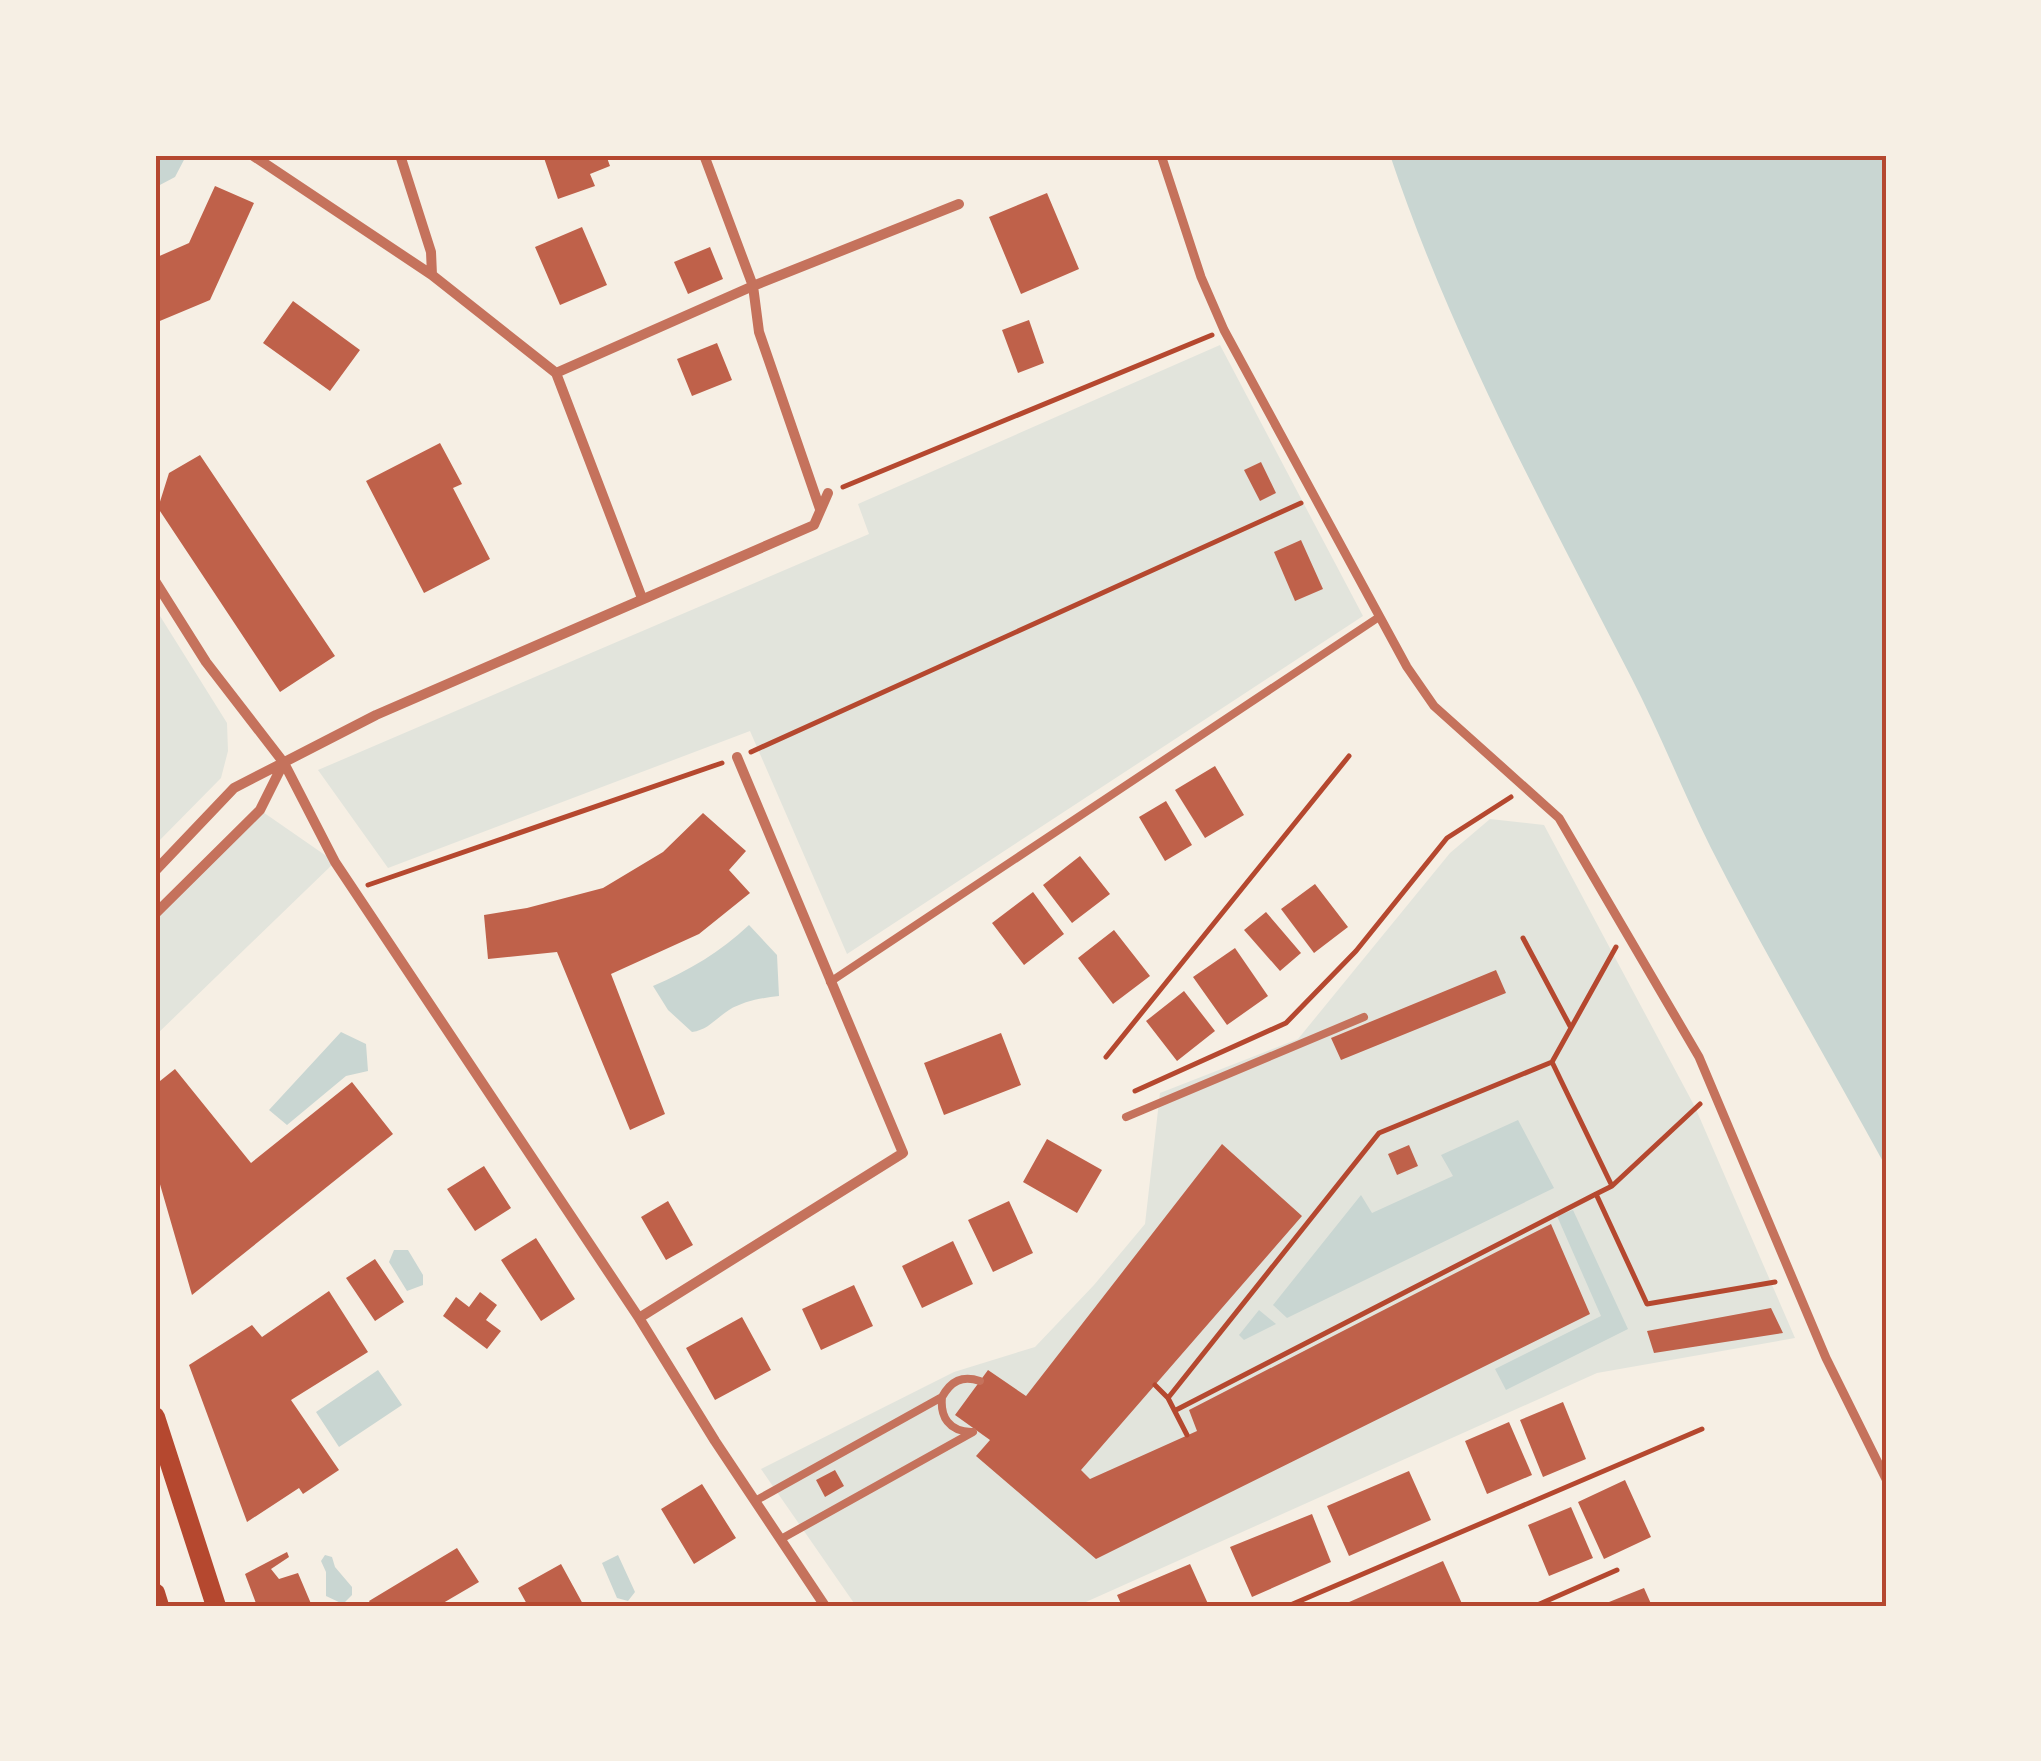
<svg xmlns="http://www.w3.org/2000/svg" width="2041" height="1761" font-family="Signika,sans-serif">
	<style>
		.green { fill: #e2e4dc }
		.water { fill: #c9d6d2 }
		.building { fill: #bf614a }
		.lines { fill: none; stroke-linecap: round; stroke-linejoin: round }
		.path { stroke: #b5482f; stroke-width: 5 }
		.service { stroke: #c5725c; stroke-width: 8 }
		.pedestrian { stroke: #c5725c; stroke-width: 9 }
		.minor { stroke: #c5725c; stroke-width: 10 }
		.secondary { stroke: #b5482f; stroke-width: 20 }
		.neatline { fill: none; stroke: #b5482f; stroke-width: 4 }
	</style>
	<rect width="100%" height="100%" fill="#f6efe4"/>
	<path class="green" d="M 1220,345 L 1363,616 L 847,954 L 750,731 L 388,868 L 318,770 L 869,534 L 858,504 Z
		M 155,608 L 227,723 L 228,751 L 221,778 L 155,845 Z
		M 260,810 L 335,862 L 155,1036 L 155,914 Z
		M 1490,819 L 1544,825 L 1695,1107 L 1795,1338 L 1597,1373 L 1077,1606 L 856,1606 L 761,1469 L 954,1372 L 1035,1347 L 1094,1285 L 1145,1224 L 1160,1093 L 1298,1039 L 1450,853 Z"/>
	<path class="water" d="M 155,155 L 186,156 L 175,177 L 158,186 L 155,186 Z
		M 1390,155 L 1886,155 L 1886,1167 C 1828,1061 1766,956 1711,848 C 1683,792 1660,733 1631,677 C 1543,506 1451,337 1390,155 Z
		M 749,925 L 777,955 L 779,996 C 762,998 744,1001 729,1010 C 715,1019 708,1030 692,1032 L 668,1010 L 653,986 C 690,970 720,952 749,925 Z
		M 341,1032 L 366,1044 L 368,1071 L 346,1076 L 287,1125 L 269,1110 Z
		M 1518,1120 L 1554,1188 L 1287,1318 L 1273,1305 L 1361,1195 L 1372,1213 L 1453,1176 L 1441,1155 Z
		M 1573,1210 L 1628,1329 L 1506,1390 L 1495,1369 L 1601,1316 L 1557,1216 Z
		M 394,1250 L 408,1250 L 423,1275 L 423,1285 L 407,1291 L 389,1262 Z
		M 1259,1310 L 1276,1324 L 1244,1340 L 1239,1335 Z
		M 378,1370 L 402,1405 L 339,1447 L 316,1412 Z
		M 325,1555 L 332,1557 L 335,1567 L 352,1587 L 352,1595 L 343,1604 L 326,1596 L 326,1572 L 321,1561 Z
		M 618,1555 L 635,1592 L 628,1601 L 617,1598 L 602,1563 Z"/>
	<path class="building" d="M 543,155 L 606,155 L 610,166 L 590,174 L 595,186 L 558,199 Z
		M 215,186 L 254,203 L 210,300 L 155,323 L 155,258 L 189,243 Z
		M 1047,193 L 1079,269 L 1021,294 L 989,217 Z
		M 582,227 L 607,285 L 560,305 L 535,247 Z
		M 710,247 L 723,279 L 688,294 L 674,262 Z
		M 293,301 L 360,350 L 330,391 L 263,343 Z
		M 1029,320 L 1044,363 L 1018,373 L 1002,330 Z
		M 717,343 L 732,380 L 692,396 L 677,359 Z
		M 440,443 L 462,484 L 453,488 L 490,559 L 424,593 L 366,481 Z
		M 200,455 L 335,656 L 280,692 L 158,508 L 169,473 Z
		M 1261,462 L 1276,493 L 1260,501 L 1244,470 Z
		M 1301,540 L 1323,589 L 1295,601 L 1274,552 Z
		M 1215,766 L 1244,815 L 1205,838 L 1175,790 Z
		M 1166,801 L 1192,845 L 1165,861 L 1139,817 Z
		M 703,813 L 746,851 L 729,870 L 750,893 L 699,934 L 611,974 L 665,1114 L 630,1130 L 557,952 L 488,959 L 484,915 L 527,908 L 603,888 L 663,852 Z
		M 1080,856 L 1110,894 L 1072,923 L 1043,885 Z
		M 1315,884 L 1348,927 L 1314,953 L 1281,909 Z
		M 1033,892 L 1064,934 L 1024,965 L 992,923 Z
		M 1266,912 L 1301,953 L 1280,971 L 1244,930 Z
		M 1114,930 L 1150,976 L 1113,1004 L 1078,958 Z
		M 1235,948 L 1268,996 L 1227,1025 L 1193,977 Z
		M 1496,970 L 1506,993 L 1341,1060 L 1331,1038 Z
		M 1184,991 L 1215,1031 L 1177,1061 L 1146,1021 Z
		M 1001,1033 L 1021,1085 L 944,1115 L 924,1063 Z
		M 175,1069 L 251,1163 L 352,1082 L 393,1134 L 192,1295 L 155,1167 L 155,1085 Z
		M 1047,1139 L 1102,1170 L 1077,1213 L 1023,1182 Z
		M 1222,1144 L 1302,1216 L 1081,1470 L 1090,1479 L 1197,1431 L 1189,1410 L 1551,1224 L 1590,1314 L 1096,1559 L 976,1456 L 990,1440 L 955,1415 L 988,1370 L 1026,1396 Z
		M 1409,1145 L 1418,1166 L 1397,1175 L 1388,1154 Z
		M 484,1166 L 511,1208 L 475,1231 L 447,1189 Z
		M 668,1201 L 693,1245 L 666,1260 L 641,1217 Z
		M 1009,1201 L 1033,1253 L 993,1272 L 968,1220 Z
		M 536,1238 L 575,1299 L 541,1321 L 501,1260 Z
		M 953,1241 L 973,1284 L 922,1308 L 902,1266 Z
		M 375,1259 L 404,1302 L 375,1321 L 346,1278 Z
		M 854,1285 L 873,1326 L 821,1350 L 802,1309 Z
		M 329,1291 L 368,1352 L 291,1400 L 339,1470 L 303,1494 L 299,1488 L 247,1522 L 189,1365 L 252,1325 L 262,1337 Z
		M 480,1292 L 497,1305 L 486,1320 L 501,1331 L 487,1349 L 443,1316 L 456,1297 L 469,1307 Z
		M 1771,1308 L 1783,1333 L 1654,1353 L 1647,1331 Z
		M 742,1317 L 771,1370 L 715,1400 L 686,1348 Z
		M 1563,1402 L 1586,1459 L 1543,1477 L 1520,1420 Z
		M 1509,1422 L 1532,1475 L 1487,1494 L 1465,1441 Z
		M 835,1470 L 844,1486 L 825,1497 L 816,1480 Z
		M 1409,1471 L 1431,1520 L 1349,1556 L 1327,1506 Z
		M 1625,1480 L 1651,1537 L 1604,1559 L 1578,1502 Z
		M 702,1484 L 736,1538 L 694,1564 L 661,1509 Z
		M 1571,1507 L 1593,1558 L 1549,1576 L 1528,1525 Z
		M 1312,1514 L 1331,1562 L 1252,1597 L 1230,1547 Z
		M 457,1548 L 479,1582 L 438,1606 L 372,1606 L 369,1601 Z
		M 287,1552 L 289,1557 L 271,1569 L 279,1579 L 298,1573 L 312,1606 L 257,1606 L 245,1574 Z
		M 1443,1561 L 1463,1606 L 1340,1606 Z
		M 561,1564 L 584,1606 L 528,1606 L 518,1588 Z
		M 1190,1564 L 1209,1606 L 1122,1606 L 1117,1595 Z
		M 1644,1588 L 1652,1606 L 1599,1606 Z"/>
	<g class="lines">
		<path class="path" d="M 843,487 L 1212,335
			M 751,752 L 1301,503
			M 368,885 L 722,763
			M 1523,938 L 1570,1026
			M 1106,1057 L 1349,756
			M 1552,1062 L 1612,1186 L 1700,1104
			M 1135,1091 L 1286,1023 L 1356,951 L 1447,838 L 1511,797
			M 1612,1186 L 1596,1194 L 1647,1304 L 1775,1282
			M 1155,1385 L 1168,1398
			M 1176,1410 L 1596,1194
			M 1187,1435 L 1168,1398 L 1379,1133 L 1552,1062 L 1616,947
			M 1288,1606 L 1702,1429
			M 1535,1606 L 1617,1570"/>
		<path class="service" d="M 830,982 L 1379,617
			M 1126,1117 L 1364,1017
			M 971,1432 C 949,1431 940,1417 942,1397 C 951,1381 962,1375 980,1381
			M 755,1501 L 942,1397
			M 781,1539 L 973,1432"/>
		<path class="pedestrian" d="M 1161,155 L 1201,277 L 1224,330 L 1407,667 L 1434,706 L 1559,818 L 1699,1057 L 1826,1358 L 1886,1479"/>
		<path class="minor" d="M 252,155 L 432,275
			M 400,155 L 431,252 L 432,275 L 556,373 L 642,598
			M 704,155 L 753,286 L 759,332 L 820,509
			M 556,373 L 753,286 L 959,204
			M 155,581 L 206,662 L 284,763 L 335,862 L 639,1318 L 715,1441 L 825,1606
			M 155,871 L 234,788 L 376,715 L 814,525 L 828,493
			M 155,914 L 260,810 L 283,764
			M 639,1318 L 903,1153 L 737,757"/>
		<path class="secondary" d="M 155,1417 L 216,1606
			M 155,1593 L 159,1606"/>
	</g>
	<rect width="2041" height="1761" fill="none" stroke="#f6efe4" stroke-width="315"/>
	<rect x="158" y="158" width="1726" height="1446" class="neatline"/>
</svg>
